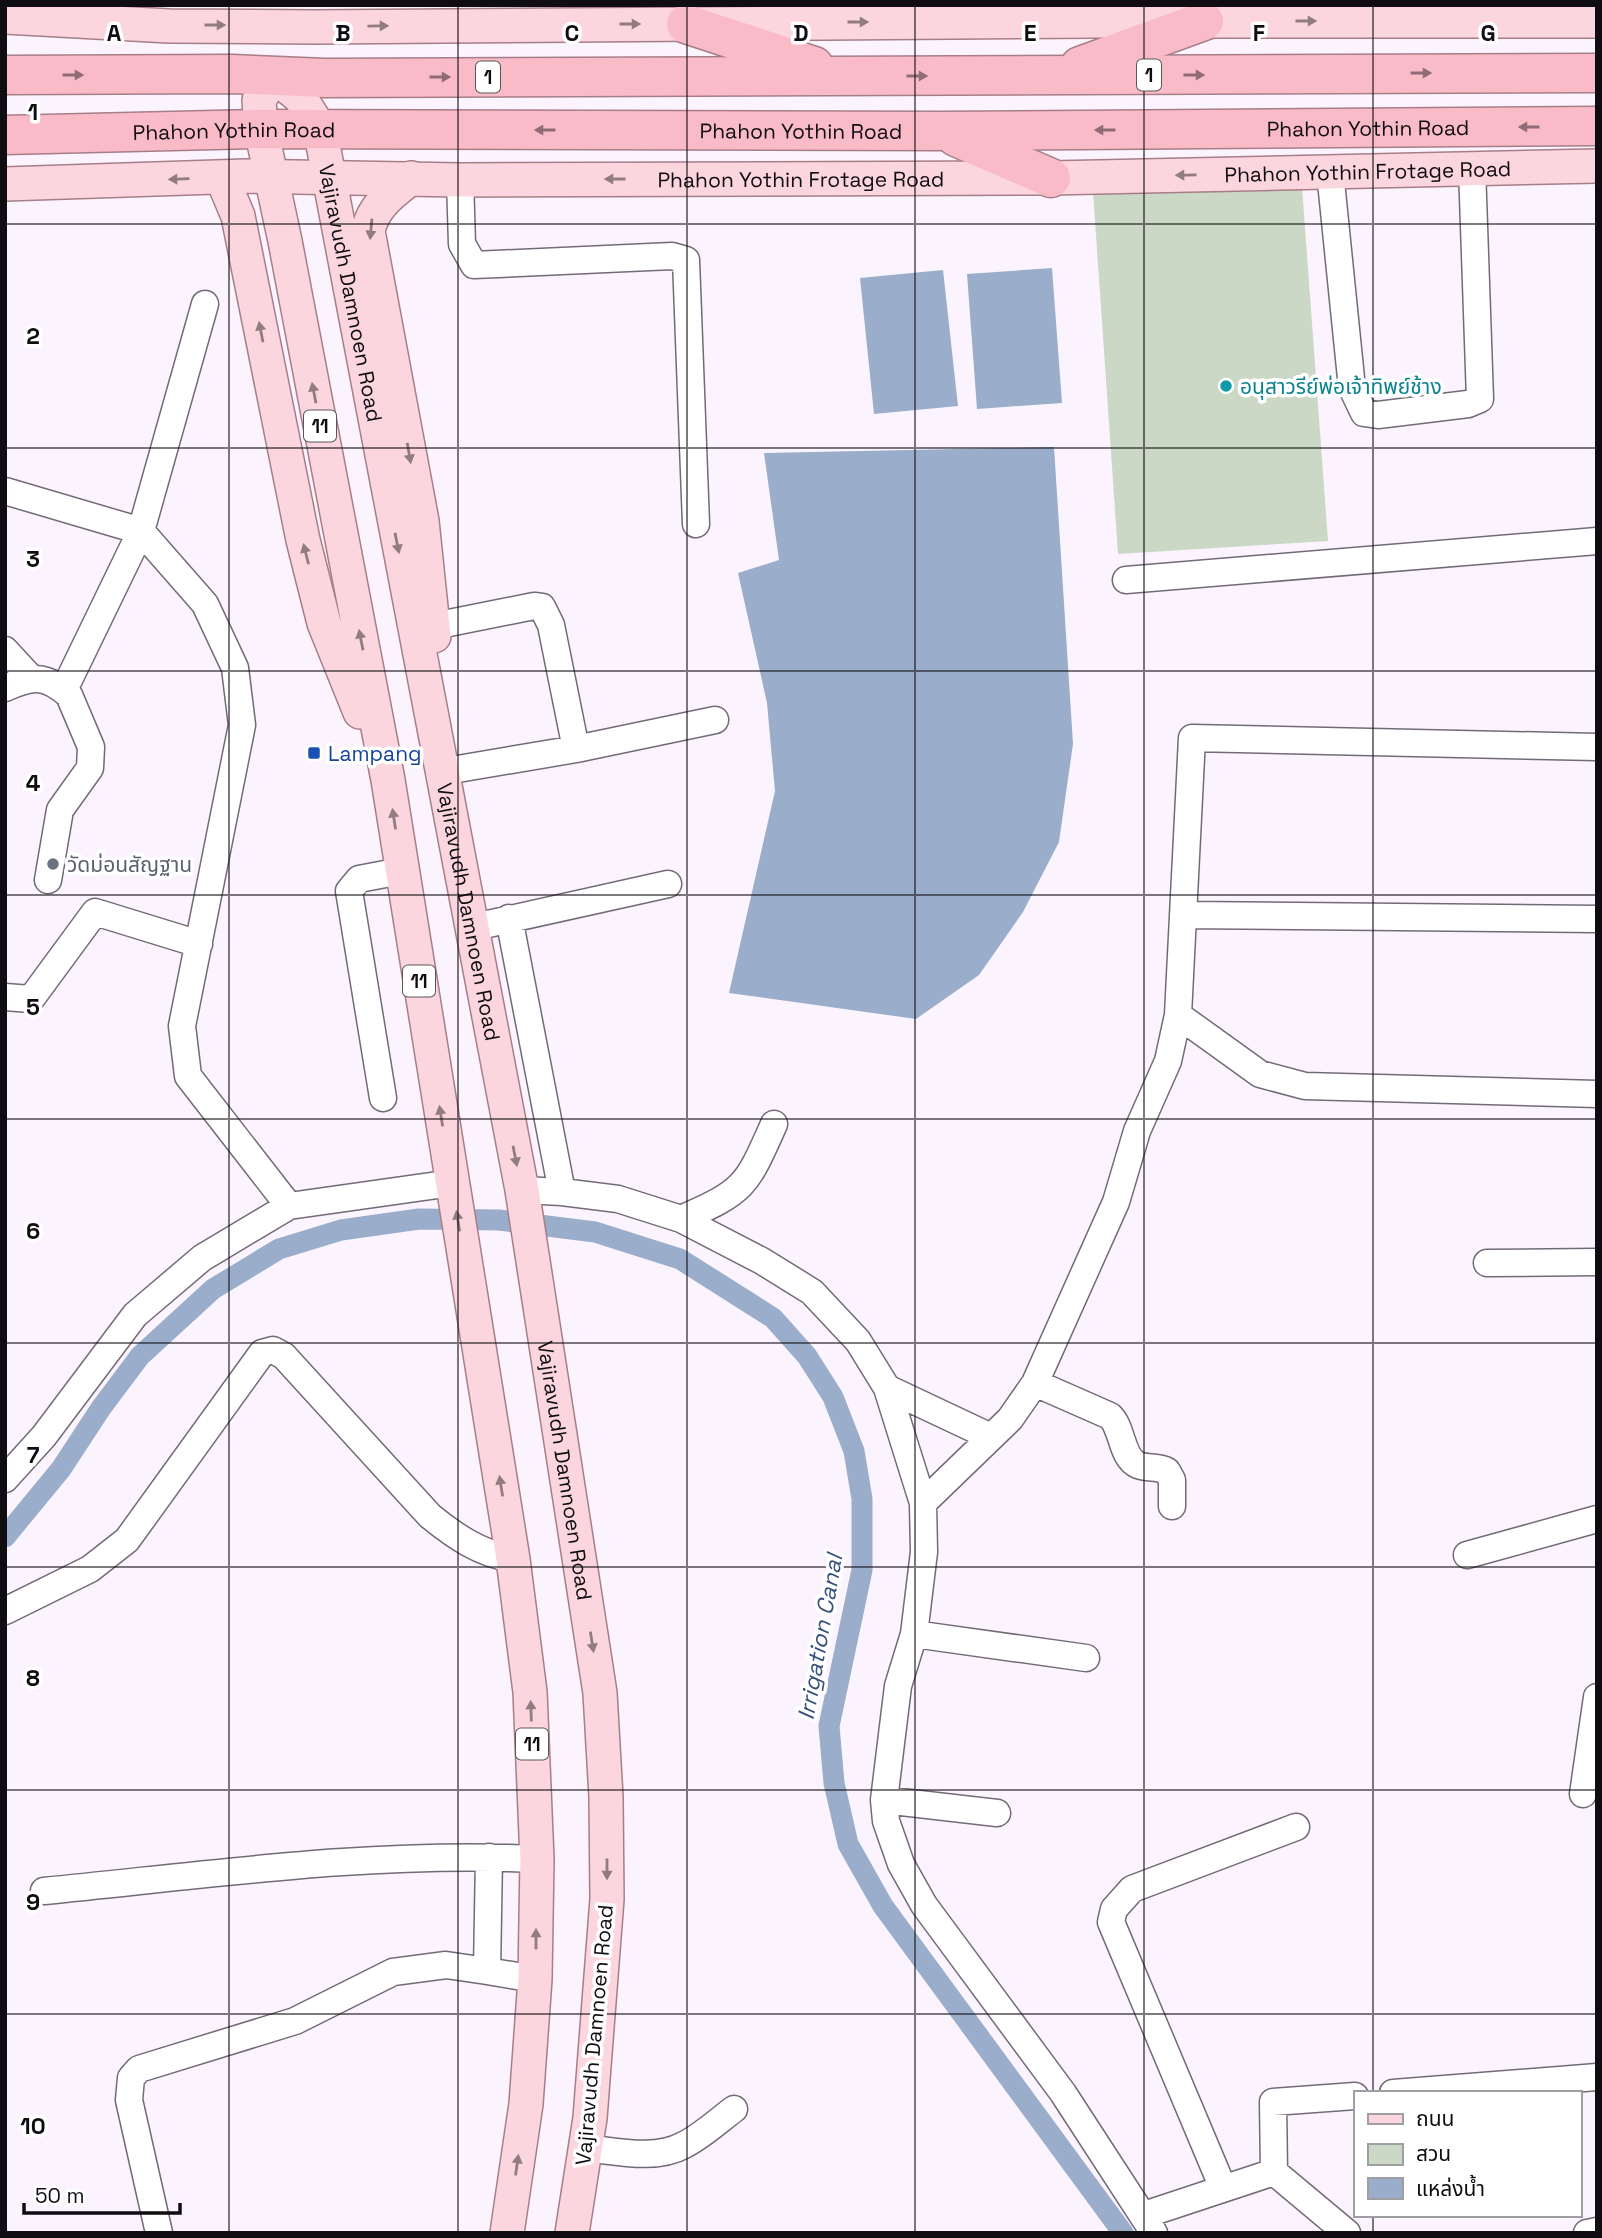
<svg xmlns="http://www.w3.org/2000/svg" width="1602" height="2238" font-family="'Space Grotesk','Noto Sans Thai',sans-serif">
	<style>
		.green { fill: #cbd8c5 }
		.water { fill: #9aadca }
		.lines { fill: none; stroke-linecap: round; stroke-linejoin: round }
		.canal { stroke: #9aadca; stroke-width: 21 }
		.minor-casing { stroke: #736a78; stroke-width: 29 }
		.major-casing { stroke: #a77e88; stroke-width: 36 }
		.highway-casing { stroke: #a77e88; stroke-width: 41 }
		.minor { stroke: #fff; stroke-width: 26 }
		.major { stroke: #fbd6de; stroke-width: 33 }
		.highway { stroke: #f9bbc8; stroke-width: 38 }
		.oneway { fill: #917c82 }
		.oneway2 { fill: #906d76 }
		.grid { fill: none; stroke: #100d12; stroke-width: 2; stroke-opacity: 0.55 }
		.culture-dot { fill: #0f9aa8; stroke: #fff; stroke-width: 2.5 }
		.transit-dot { fill: #1a4fb4; stroke: #fff; stroke-width: 2.5 }
		.worship-dot { fill: #6b7280; stroke: #fff; stroke-width: 2.5 }
		.labels { text-anchor: middle; dominant-baseline: central; stroke-width: 7; stroke-linejoin: round; paint-order: stroke }
		.shield { fill: #fff; stroke: #585659; stroke-width: 2 }
		.shield-label { font-size: 19px; font-weight: bold; fill: #100d12 }
		.street-label { font-size: 21px; fill: #100d12; stroke: #fff }
		.culture-label { font-size: 21px; fill: #0d838f; stroke: #fff; text-anchor: start }
		.transit-label { font-size: 21px; fill: #164399; stroke: #fff; text-anchor: start }
		.worship-label { font-size: 21px; fill: #5b616d; stroke: #fff; text-anchor: start }
		.water-label { font-size: 23px; font-style: italic; fill: #37517b; stroke: #fff }
		.grid-label { font-size: 23px; text-anchor: middle; font-weight: bold; fill: #100d12; stroke: #fff; stroke-width: 7; stroke-linejoin: round; paint-order: stroke }
	</style>
	<rect width="100%" height="100%" fill="#fbf4fe"/>
	<path class="green" d="M 1301,173 L 1328,541 L 1118,554 L 1092,177 Z"/>
	<path class="water" d="M 1052,268 L 1062,403 L 977,409 L 967,274 Z
		M 943,270 L 958,406 L 874,414 L 860,278 Z
		M 1054,447 L 1073,744 L 1059,842 L 1023,912 L 979,975 L 916,1019 L 729,993 L 775,791 L 767,703 L 738,573 L 779,560 L 764,453 Z"/>
	<g class="lines">
		<path class="canal" d="M 5,1537 L 61,1469 L 101,1408 L 140,1356 L 213,1289 L 279,1249 L 341,1230 L 419,1219 L 499,1220 L 595,1232 L 680,1259 L 773,1318 L 807,1356 L 833,1397 L 854,1451 L 862,1499 L 862,1570 L 829,1726 L 834,1783 L 848,1844 L 883,1906 L 1123,2233"/>
		<g class="minor-casing">
			<path id="minor" d="M 1330,172 L 1352,388 L 1364,413 L 1378,415 L 1468,404 L 1480,399 L 1472,168
				M 460,180 L 462,244 L 474,265 L 672,256 L 686,260 L 696,524
				M 5,491 L 141,531 L 205,604 L 235,668 L 242,725 L 182,1026 L 188,1076 L 289,1206
				M 1126,580 L 1597,541
				M 434,626 L 534,606 L 542,607 L 551,625 L 576,749
				M 5,650 L 30,677
				M 5,688 C 32,676 45,674 69,695 L 91,747 L 90,768 L 60,810 L 48,880
				M 64,690 L 141,531 L 205,304
				M 440,772 L 576,749 L 715,720
				M 1184,915 L 1597,919
				M 509,918 L 562,1192
				M 470,928 L 668,884
				M 5,997 L 31,999 L 95,912 L 199,944
				M 1178,1015 L 1260,1074 L 1305,1086 L 1597,1094
				M 383,1098 L 349,891 L 359,879 L 401,871
				M 522,1190 L 562,1192 L 618,1199 L 681,1219 L 762,1261 L 812,1292 L 858,1341 L 887,1388 L 923,1503 L 924,1552 L 914,1634 L 898,1686 L 884,1800 L 886,1821 L 901,1864 L 924,1905 L 1063,2093 L 1154,2233
				M 681,1219 C 745,1191 746,1187 774,1124
				M 1487,1263 L 1597,1262
				M 1035,1383 L 1110,1416 C 1123,1428 1121,1458 1138,1465 C 1148,1469 1158,1466 1167,1471 L 1172,1480 L 1172,1506
				M 887,1388 L 991,1437
				M 5,1479 L 44,1436 L 135,1315 L 202,1258 L 289,1206 L 452,1183
				M 923,1503 L 1010,1419 L 1035,1383 L 1116,1202 L 1137,1131 L 1168,1061 L 1178,1015 L 1192,738 L 1597,747
				M 1467,1555 L 1597,1519
				M 5,1611 L 90,1569 L 127,1540 L 262,1353 L 273,1350 L 284,1356 L 430,1516 C 456,1537 479,1553 513,1559
				M 914,1634 L 1086,1658
				M 1583,1794 L 1597,1697
				M 884,1800 L 997,1813
				M 489,1857 L 487,1971 L 535,1979
				M 44,1891 C 207,1875 373,1851 537,1859
				M 1393,2093 L 1597,2077
				M 585,2148 C 616,2151 655,2161 684,2145 C 702,2136 718,2121 734,2109
				M 1274,2172 L 1347,2233
				M 1223,2188 L 1111,1922 L 1114,1909 L 1132,1889 L 1296,1827
				M 1144,2215 L 1274,2172 L 1273,2102 L 1355,2096
				M 159,2233 L 129,2100 L 131,2078 L 139,2069 L 295,2021 L 393,1972 L 446,1965 L 487,1971
				M 1587,2233 L 1597,2231"/>
		</g>
		<g class="major-casing">
			<g id="major">
				<path d="M 5,17 L 169,26 L 315,27 L 1096,21 L 1597,21"/>
				<path id="s1" d="M 274,76 L 300,97 L 320,129 L 522,1190 L 600,1693 L 606,1797 L 607,1899 L 590,2118 L 572,2233"/>
				<path d="M 274,76 L 259,100 L 261,129 L 285,241 L 388,780 L 513,1559 L 530,1692 L 537,1859 L 535,1979 L 526,2104 L 507,2233"/>
				<path d="M 222,178 L 238,216 L 303,540 L 324,623 L 360,712"/>
				<path d="M 411,178 C 392,193 373,206 368,231 L 422,521 L 434,636"/>
				<path id="s2" d="M 5,184 L 246,176 L 460,180 L 1051,178 L 1597,166"/>
			</g>
		</g>
		<g class="highway-casing">
			<g id="highway">
				<path d="M 686,24 L 814,66"/>
				<path d="M 1080,66 L 1204,21"/>
				<path d="M 5,75 L 232,74 L 325,78 L 1597,73"/>
				<path id="s3" d="M 5,135 L 261,129 L 941,131 L 1597,126"/>
				<path d="M 956,137 L 1051,178"/>
			</g>
		</g>
		<use href="#minor" class="minor"/>
		<use href="#major" class="major"/>
		<use href="#highway" class="highway"/>
	</g>
	<defs><path id="oneway-solid" d="M-6-.8H1V-3.2L6.5 0L1 3.2V.8H-6Z" transform="scale(1.75)"/></defs>
	<g class="oneway">
		<use href="#oneway-solid" transform="translate(1306 21)"/>
		<use href="#oneway-solid" transform="translate(858 22)"/>
		<use href="#oneway-solid" transform="translate(630 24)"/>
		<use href="#oneway-solid" transform="translate(215 25)"/>
		<use href="#oneway-solid" transform="translate(378 26) rotate(-1)"/>
		<use href="#oneway-solid" transform="translate(1186 175) rotate(179)"/>
		<use href="#oneway-solid" transform="translate(179 179) rotate(178)"/>
		<use href="#oneway-solid" transform="translate(615 179) rotate(180)"/>
		<use href="#oneway-solid" transform="translate(371 229) rotate(95)"/>
		<use href="#oneway-solid" transform="translate(261 332) rotate(-101)"/>
		<use href="#oneway-solid" transform="translate(314 393) rotate(-101)"/>
		<use href="#oneway-solid" transform="translate(409 453) rotate(80)"/>
		<use href="#oneway-solid" transform="translate(397 543) rotate(79)"/>
		<use href="#oneway-solid" transform="translate(306 554) rotate(-104)"/>
		<use href="#oneway-solid" transform="translate(361 640) rotate(-101)"/>
		<use href="#oneway-solid" transform="translate(394 819) rotate(-99)"/>
		<use href="#oneway-solid" transform="translate(441 1116) rotate(-99)"/>
		<use href="#oneway-solid" transform="translate(515 1156) rotate(79)"/>
		<use href="#oneway-solid" transform="translate(458 1221) rotate(-99)"/>
		<use href="#oneway-solid" transform="translate(501 1486) rotate(-99)"/>
		<use href="#oneway-solid" transform="translate(592 1642) rotate(81)"/>
		<use href="#oneway-solid" transform="translate(531 1711) rotate(-92)"/>
		<use href="#oneway-solid" transform="translate(607 1869) rotate(90)"/>
		<use href="#oneway-solid" transform="translate(536 1939) rotate(-90)"/>
		<use href="#oneway-solid" transform="translate(517 2165) rotate(-82)"/>
	</g>
	<g class="oneway2">
		<use href="#oneway-solid" transform="translate(1421 73)"/>
		<use href="#oneway-solid" transform="translate(73 75)"/>
		<use href="#oneway-solid" transform="translate(1194 75)"/>
		<use href="#oneway-solid" transform="translate(917 76)"/>
		<use href="#oneway-solid" transform="translate(440 77)"/>
		<use href="#oneway-solid" transform="translate(1529 127) rotate(180)"/>
		<use href="#oneway-solid" transform="translate(545 130) rotate(-180)"/>
		<use href="#oneway-solid" transform="translate(1105 130) rotate(180)"/>
	</g>
	<path class="grid" d="M 229,5 L 229,2233M 458,5 L 458,2233M 687,5 L 687,2233M 915,5 L 915,2233M 1144,5 L 1144,2233M 1373,5 L 1373,2093M 5,224 L 1597,224M 5,448 L 1597,448M 5,671 L 1597,671M 5,895 L 1597,895M 5,1119 L 1597,1119M 5,1343 L 1597,1343M 5,1567 L 1597,1567M 5,1790 L 1597,1790M 5,2014 L 1597,2014M 1373,2215 L 1373,2233"/>
	<circle class="culture-dot" cx="1226" cy="386" r="7"/>
	<rect class="transit-dot" x="307" y="746" width="14" height="14" rx="3.5"/>
	<circle class="worship-dot" cx="53" cy="864" r="7"/>
	<g class="labels">
		<g class="shield">
			<rect x="1137" y="59.5" width="24" height="31" rx="5"/>
			<rect x="476" y="61.5" width="24" height="31" rx="5"/>
			<rect x="304" y="410.5" width="32" height="31" rx="5"/>
			<rect x="403" y="965.5" width="32" height="31" rx="5"/>
			<rect x="516" y="1728.5" width="32" height="31" rx="5"/>
		</g>
		<g class="shield-label">
			<text x="1149" y="75">1</text>
			<text x="488" y="77">1</text>
			<text x="320" y="426">11</text>
			<text x="419" y="981">11</text>
			<text x="532" y="1744">11</text>
		</g>
		<g class="street-label">
			<text stroke="none"><textPath href="#s3" startOffset="1363">Phahon Yothin Road</textPath></text>
			<text stroke="none"><textPath href="#s3" startOffset="796">Phahon Yothin Road</textPath></text>
			<text stroke="none"><textPath href="#s3" startOffset="229">Phahon Yothin Road</textPath></text>
			<text stroke="none"><textPath href="#s2" startOffset="1363">Phahon Yothin Frotage Road</textPath></text>
			<text stroke="none"><textPath href="#s2" startOffset="796">Phahon Yothin Frotage Road</textPath></text>
			<text stroke="none"><textPath href="#s1" startOffset="238">Vajiravudh Damnoen Road</textPath></text>
			<text stroke="none"><textPath href="#s1" startOffset="868">Vajiravudh Damnoen Road</textPath></text>
			<text stroke="none"><textPath href="#s1" startOffset="1435">Vajiravudh Damnoen Road</textPath></text>
			<text transform="translate(594 2035) rotate(-85)">Vajiravudh Damnoen Road</text>
		</g>
		<g class="culture-label">
			<text x="1240" y="386">อนุสาวรีย์พ่อเจ้าทิพย์ช้าง</text>
		</g>
		<g class="transit-label">
			<text x="328" y="753">Lampang</text>
		</g>
		<g class="worship-label">
			<text x="67" y="864">วัดม่อนสัญฐาน</text>
		</g>
		<g class="water-label">
			<text transform="translate(820 1637) rotate(-80)">Irrigation Canal</text>
		</g>
	</g>
	<g class="grid-label">
		<text x="114" y="41">A</text>
		<text x="343" y="41">B</text>
		<text x="572" y="41">C</text>
		<text x="801" y="41">D</text>
		<text x="1030" y="41">E</text>
		<text x="1259" y="41">F</text>
		<text x="1488" y="41">G</text>
		<text x="33" y="120">1</text>
		<text x="33" y="344">2</text>
		<text x="33" y="567">3</text>
		<text x="33" y="791">4</text>
		<text x="33" y="1015">5</text>
		<text x="33" y="1239">6</text>
		<text x="33" y="1463">7</text>
		<text x="33" y="1686">8</text>
		<text x="33" y="1910">9</text>
		<text x="33" y="2134">10</text>
	</g>
	<rect width="1602" height="2238" fill="none" stroke="#100d12" stroke-width="14"/>
	<rect x="1354" y="2091" width="228" height="126" fill="#ffffff" stroke="#9f9ea0" stroke-width="2"/>
	<rect x="1368" y="2114" width="35" height="10" fill="#fbd6de" stroke="#9f9ea0" stroke-width="2"/>
	<text x="1416" y="2126" font-size="21" fill="#100d12">ถนน</text>
	<rect x="1368" y="2144" width="35" height="21" fill="#cbd8c5" stroke="#9f9ea0" stroke-width="2"/>
	<text x="1416" y="2161" font-size="21" fill="#100d12">สวน</text>
	<rect x="1368" y="2178" width="35" height="21" fill="#9aadca" stroke="#9f9ea0" stroke-width="2"/>
	<text x="1416" y="2196" font-size="21" fill="#100d12">แหล่งน้ำ</text>
	<path d="M24 2203v10h156v-10" fill="none" stroke="#100d12" stroke-width="3.5"/>
	<text x="35" y="2203" font-size="21" fill="#100d12" stroke="#ffffff" stroke-width="5" paint-order="stroke">50 m</text>
</svg>
